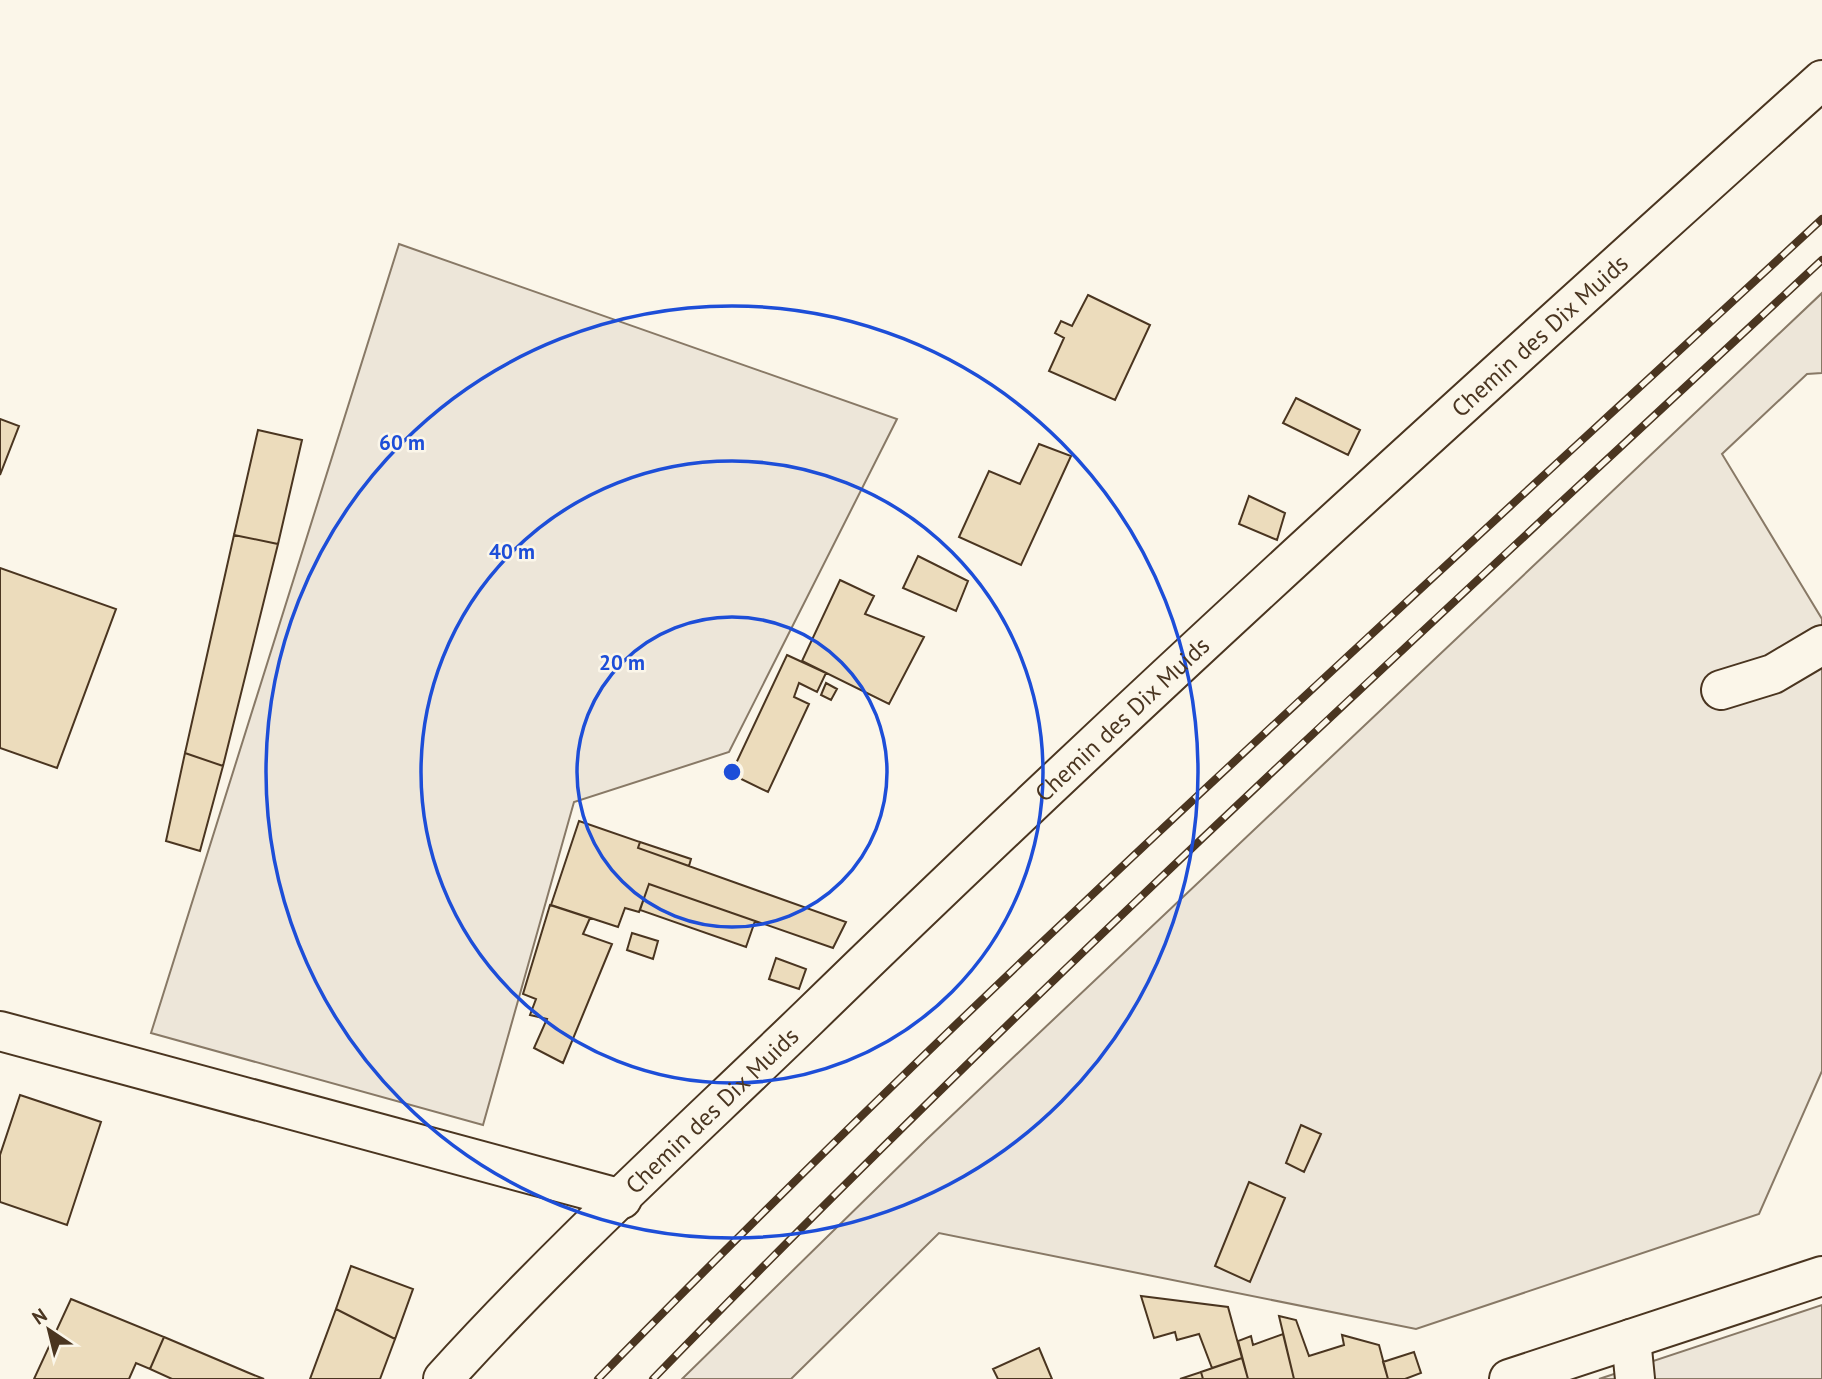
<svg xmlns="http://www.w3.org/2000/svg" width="1822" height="1379" font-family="'PT Sans',sans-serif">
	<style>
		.green { fill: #ede6d9; stroke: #887966; stroke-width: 2 }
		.building { fill: #ecdcbc; stroke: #4a3520; stroke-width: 2 }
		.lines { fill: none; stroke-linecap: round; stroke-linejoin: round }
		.street-casing { stroke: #4a3520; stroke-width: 42 }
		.street { stroke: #fbf6e9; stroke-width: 38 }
		.rail-casing { stroke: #4a3520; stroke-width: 8 }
		.rail { stroke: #fbf6e9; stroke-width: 5; stroke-dasharray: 16; stroke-linecap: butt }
		.ring { fill: none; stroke: #1d4ed8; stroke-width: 3.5 }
		.labels { text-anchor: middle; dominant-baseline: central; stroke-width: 5; stroke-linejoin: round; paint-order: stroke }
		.street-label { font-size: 24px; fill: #4a3520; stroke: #fbf6e9 }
		.centre { fill: #1d4ed8; stroke: #fbf6e9; stroke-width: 3.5 }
		.ring-label { font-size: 21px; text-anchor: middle; font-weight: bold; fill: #1d4ed8; stroke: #fbf6e9; stroke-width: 5; stroke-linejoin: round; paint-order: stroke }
	</style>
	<rect width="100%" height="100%" fill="#fbf6e9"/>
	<path class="green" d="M 399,244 L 897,419 L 729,752 L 574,802 L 483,1125 L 151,1033 Z
		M 1822,293 L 1822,373 L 1807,374 L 1722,454 L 1822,619 L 1822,1071 L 1759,1214 L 1416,1329 L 939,1233 L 791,1379 L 682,1379 L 927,1139 Z
		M 1822,1305 L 1822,1379 L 1599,1379 Z"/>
	<path class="building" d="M 1088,295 L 1150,325 L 1115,400 L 1049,371 L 1064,338 L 1055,333 L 1061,321 L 1072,326 Z
		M 1296,398 L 1360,430 L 1348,455 L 1283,423 Z
		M 0,419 L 19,426 L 0,475 Z
		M 258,430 L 302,440 L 278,544 L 234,535 Z
		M 1039,444 L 1071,456 L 1021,565 L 959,537 L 989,471 L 1020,484 Z
		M 1249,496 L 1285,513 L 1277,540 L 1239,524 Z
		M 234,535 L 278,544 L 223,766 L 185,753 Z
		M 918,556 L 968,581 L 956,611 L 903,588 Z
		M 0,568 L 116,609 L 57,768 L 0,748 Z
		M 840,580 L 874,596 L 865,614 L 924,637 L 889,704 L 802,661 Z
		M 787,655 L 826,673 L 817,692 L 799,683 L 794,697 L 809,704 L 768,792 L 731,774 Z
		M 826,683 L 837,689 L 831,700 L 821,695 Z
		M 185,753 L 223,766 L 200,851 L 166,841 Z
		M 579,821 L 640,842 L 638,848 L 846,922 L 833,948 L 649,884 L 639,912 L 625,908 L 618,927 L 551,905 Z
		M 640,842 L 691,859 L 689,866 L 638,848 Z
		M 649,884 L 755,921 L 746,947 L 640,910 Z
		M 550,905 L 590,918 L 583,934 L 612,944 L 563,1063 L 534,1048 L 547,1019 L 530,1015 L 536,999 L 523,994 Z
		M 632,933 L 658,941 L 653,959 L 627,950 Z
		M 776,958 L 806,969 L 799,989 L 769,979 Z
		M 20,1095 L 101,1122 L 67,1225 L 0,1202 L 0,1155 Z
		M 1301,1125 L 1321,1134 L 1304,1172 L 1286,1163 Z
		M 1249,1182 L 1285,1198 L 1250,1282 L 1215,1266 Z
		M 351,1266 L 413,1289 L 395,1339 L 336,1309 Z
		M 1141,1296 L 1228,1307 L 1242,1358 L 1212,1368 L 1199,1334 L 1177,1340 L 1175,1332 L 1154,1338 Z
		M 71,1299 L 164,1337 L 150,1369 L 136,1363 L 129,1379 L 34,1379 Z
		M 336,1309 L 395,1339 L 380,1379 L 310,1379 Z
		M 1279,1316 L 1296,1320 L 1309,1356 L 1344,1345 L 1342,1335 L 1379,1345 L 1388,1379 L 1294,1379 Z
		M 1283,1334 L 1294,1379 L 1248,1379 L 1238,1341 L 1251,1336 L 1253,1345 Z
		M 164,1337 L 249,1373 L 264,1379 L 172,1379 L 150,1369 Z
		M 1039,1348 L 1052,1379 L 998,1379 L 993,1369 Z
		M 1414,1352 L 1421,1373 L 1405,1379 L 1388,1379 L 1383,1362 Z
		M 1242,1358 L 1248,1379 L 1203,1379 L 1201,1372 Z
		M 1201,1372 L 1203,1379 L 1180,1379 Z"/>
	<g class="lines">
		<g class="street-casing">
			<g id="street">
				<path d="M 1721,690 L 1773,674 L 1822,645"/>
				<path d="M 0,1031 L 622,1199"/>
				<path d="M 1631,1339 L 1635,1379"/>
				<path id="s1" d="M 443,1379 C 557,1253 686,1136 808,1018 C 1138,696 1480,388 1822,80"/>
				<path d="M 1509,1379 L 1822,1276"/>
			</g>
		</g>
		<use href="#street" class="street"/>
		<g class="rail-casing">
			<path id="rail" d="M 598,1379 C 991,976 1409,601 1822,219
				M 653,1379 C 1029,991 1427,627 1822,260"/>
		</g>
		<use href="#rail" class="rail"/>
	</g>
	<g class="ring">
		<circle cx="732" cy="772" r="155"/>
		<circle cx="732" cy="772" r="311"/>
		<circle cx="732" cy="772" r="466"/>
	</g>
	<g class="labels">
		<g class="street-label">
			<text stroke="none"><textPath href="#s1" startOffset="1514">Chemin des Dix Muids</textPath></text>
			<text stroke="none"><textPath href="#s1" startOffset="947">Chemin des Dix Muids</textPath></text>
			<text stroke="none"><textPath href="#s1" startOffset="380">Chemin des Dix Muids</textPath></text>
		</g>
	</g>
	<circle cx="732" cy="772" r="10" class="centre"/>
	<g class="ring-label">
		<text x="402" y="450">60 m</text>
		<text x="512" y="559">40 m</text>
		<text x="622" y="670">20 m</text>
	</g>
	<g transform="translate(49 1330) rotate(325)" stroke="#fbf6e9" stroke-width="5" paint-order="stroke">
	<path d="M0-5L12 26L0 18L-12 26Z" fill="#4a3520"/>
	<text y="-10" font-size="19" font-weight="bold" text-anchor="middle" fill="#4a3520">N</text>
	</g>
</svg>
